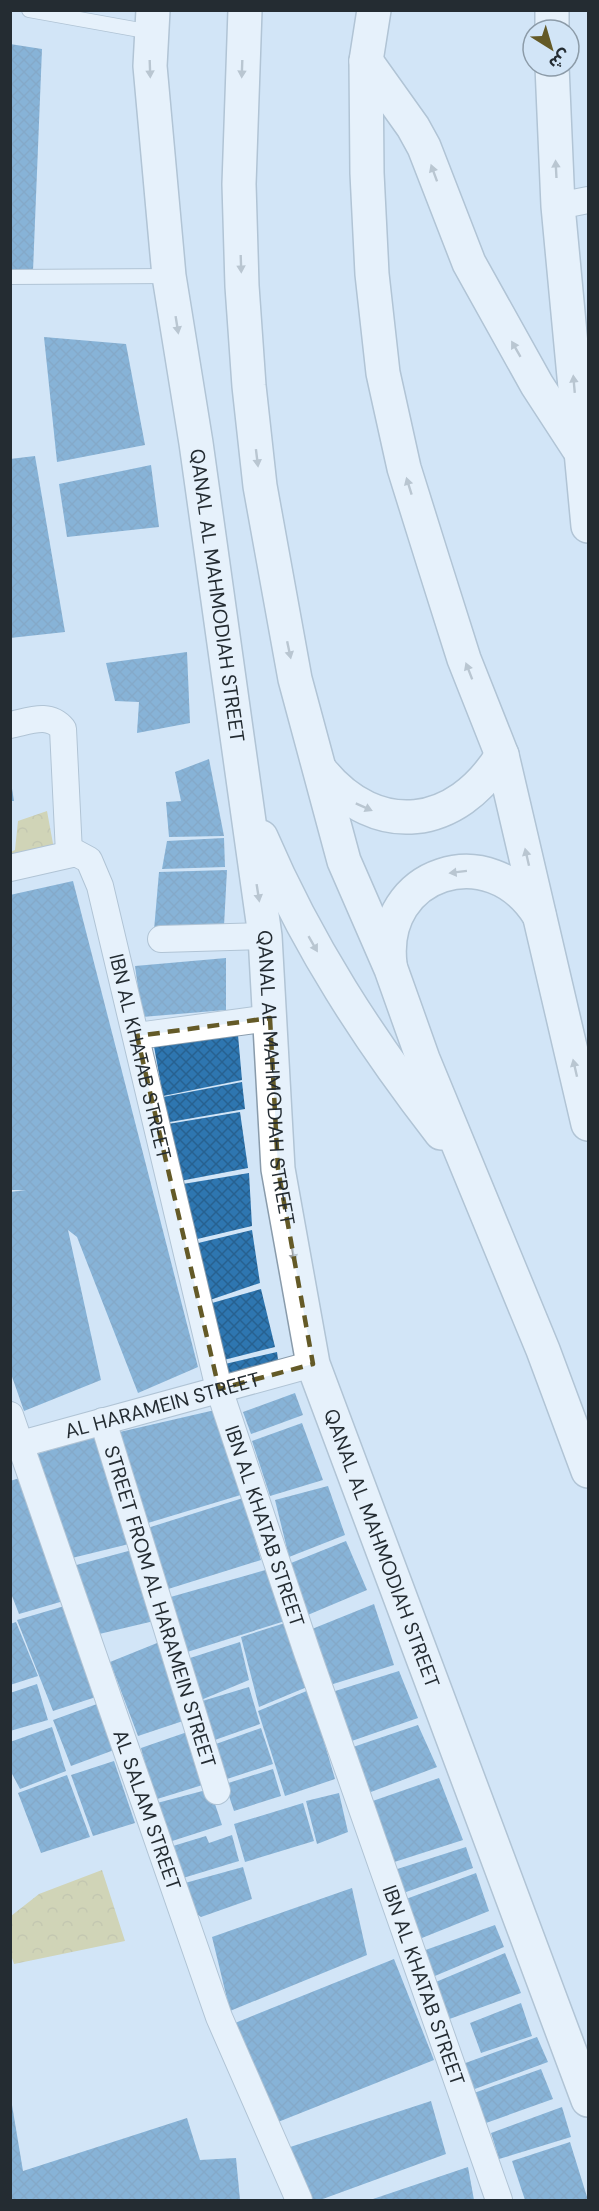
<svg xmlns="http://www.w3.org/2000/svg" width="599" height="2211" font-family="'DM Sans','Noto Sans Arabic',sans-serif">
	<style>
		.park { fill: url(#park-crowns) }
		.building { fill: url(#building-cross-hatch) }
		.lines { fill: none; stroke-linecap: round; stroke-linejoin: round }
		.lane-casing { stroke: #899bab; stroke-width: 16 }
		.street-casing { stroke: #899bab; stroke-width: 28 }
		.secondary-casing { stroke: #899bab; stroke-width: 36 }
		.lane { stroke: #fff; stroke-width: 14 }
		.street { stroke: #fff; stroke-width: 26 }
		.secondary { stroke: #fff; stroke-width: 33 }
		.oneway { fill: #9ca0a3 }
		.marked { fill: none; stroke: #645a27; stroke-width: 4.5; stroke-dasharray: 12 8; stroke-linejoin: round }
		.labels { text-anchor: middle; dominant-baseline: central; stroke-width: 6; stroke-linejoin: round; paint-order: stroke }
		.street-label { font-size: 20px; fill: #242c32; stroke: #d2e5f7 }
	</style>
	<defs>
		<pattern id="park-crowns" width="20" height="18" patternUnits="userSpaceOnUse" patternTransform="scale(1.5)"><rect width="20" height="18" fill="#cfbe68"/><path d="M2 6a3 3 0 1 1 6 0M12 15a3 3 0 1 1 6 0" fill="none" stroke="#b2a35b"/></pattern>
		<pattern id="building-cross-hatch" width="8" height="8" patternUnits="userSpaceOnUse" patternTransform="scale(1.5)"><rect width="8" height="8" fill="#2e76b0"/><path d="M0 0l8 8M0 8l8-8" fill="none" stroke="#276190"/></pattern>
	</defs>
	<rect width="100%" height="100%" fill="#d2e5f7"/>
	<path class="park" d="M 47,811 L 54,849 L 11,861 L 11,852 L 15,850 L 18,821 Z
		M 102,1870 L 125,1941 L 14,1964 L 11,1955 L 11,1916 L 39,1894 Z"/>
	<path class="building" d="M 10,44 L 42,49 L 33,271 L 10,270 Z
		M 44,337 L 126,344 L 145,445 L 57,462 Z
		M 35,456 L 65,632 L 10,638 L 10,459 Z
		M 151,465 L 159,527 L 67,537 L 59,484 Z
		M 187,652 L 190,723 L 137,733 L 139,702 L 115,701 L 106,663 Z
		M 209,759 L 224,836 L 169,837 L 166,802 L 181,801 L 175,772 Z
		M 10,776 L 14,801 L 10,801 Z
		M 224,838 L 225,867 L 162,869 L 167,841 Z
		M 227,870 L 224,926 L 154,930 L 159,872 Z
		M 73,881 L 198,1367 L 138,1393 L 77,1237 L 68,1230 L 101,1380 L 24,1411 L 10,1371 L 10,1192 L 26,1190 L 10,1190 L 10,895 Z
		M 226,958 L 226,1010 L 142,1017 L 135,966 Z
		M 238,1035 L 242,1080 L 163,1096 L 153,1041 Z
		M 242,1082 L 245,1109 L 164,1123 L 163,1097 Z
		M 240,1112 L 248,1168 L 175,1182 L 162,1125 Z
		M 249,1173 L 252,1226 L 189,1241 L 177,1185 Z
		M 252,1230 L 260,1283 L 210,1300 L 190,1245 Z
		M 261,1289 L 275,1347 L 224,1360 L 212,1303 Z
		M 277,1352 L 279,1367 L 229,1379 L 225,1364 Z
		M 295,1393 L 303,1415 L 251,1434 L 243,1412 Z
		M 215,1410 L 244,1494 L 138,1526 L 111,1434 Z
		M 302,1423 L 323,1480 L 270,1496 L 252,1441 Z
		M 98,1436 L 133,1543 L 68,1559 L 37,1454 Z
		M 23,1477 L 67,1600 L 19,1614 L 10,1591 L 10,1481 Z
		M 328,1486 L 345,1535 L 289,1557 L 275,1500 Z
		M 243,1498 L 261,1560 L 165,1590 L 141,1530 Z
		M 346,1541 L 367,1590 L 303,1617 L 291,1563 Z
		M 132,1550 L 154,1621 L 95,1635 L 69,1567 Z
		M 269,1569 L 285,1621 L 184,1653 L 167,1598 Z
		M 374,1604 L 394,1665 L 330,1685 L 312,1629 Z
		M 68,1605 L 99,1696 L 53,1711 L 17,1620 Z
		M 16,1622 L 38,1676 L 10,1685 L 10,1624 Z
		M 285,1623 L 307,1687 L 259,1707 L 241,1637 Z
		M 162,1641 L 189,1719 L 138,1736 L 110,1662 Z
		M 240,1642 L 249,1680 L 201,1700 L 190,1658 Z
		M 399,1671 L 418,1718 L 346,1743 L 332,1692 Z
		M 37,1684 L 48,1720 L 10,1731 L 10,1693 Z
		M 249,1687 L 260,1724 L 212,1741 L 199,1702 Z
		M 309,1690 L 335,1779 L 285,1796 L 258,1711 Z
		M 97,1704 L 114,1750 L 71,1766 L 53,1720 Z
		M 418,1725 L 437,1767 L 363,1795 L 350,1748 Z
		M 52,1727 L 66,1771 L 20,1789 L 10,1770 L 10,1742 Z
		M 261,1728 L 273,1764 L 224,1780 L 213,1745 Z
		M 193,1730 L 209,1783 L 154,1800 L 141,1748 Z
		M 114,1761 L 135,1823 L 93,1836 L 71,1775 Z
		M 273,1769 L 281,1796 L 234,1811 L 225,1784 Z
		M 67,1775 L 90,1837 L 41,1853 L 18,1793 Z
		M 439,1778 L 463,1840 L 385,1865 L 364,1804 Z
		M 210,1789 L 222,1825 L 169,1842 L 157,1803 Z
		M 339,1793 L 348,1832 L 317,1844 L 306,1801 Z
		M 303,1803 L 314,1841 L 245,1862 L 234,1824 Z
		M 232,1835 L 239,1861 L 183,1878 L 173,1846 L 206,1836 L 209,1843 Z
		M 466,1847 L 473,1868 L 395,1896 L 388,1872 Z
		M 243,1867 L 252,1899 L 201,1917 L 188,1908 L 185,1883 Z
		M 476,1873 L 489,1911 L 412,1942 L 398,1902 Z
		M 352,1888 L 367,1955 L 230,2011 L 212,1937 Z
		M 495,1925 L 504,1947 L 430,1978 L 420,1952 Z
		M 505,1953 L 521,1993 L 444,2021 L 431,1984 Z
		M 394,1959 L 434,2060 L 273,2124 L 235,2023 Z
		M 521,2003 L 532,2036 L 481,2053 L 470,2023 Z
		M 537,2037 L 548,2062 L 472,2090 L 460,2065 Z
		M 541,2069 L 553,2099 L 486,2123 L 474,2093 Z
		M 431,2101 L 446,2154 L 320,2200 L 301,2200 L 284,2149 Z
		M 12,2105 L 23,2171 L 187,2118 L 200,2160 L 236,2158 L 240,2200 L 10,2200 Z
		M 562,2107 L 571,2137 L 499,2159 L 491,2133 Z
		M 570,2142 L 588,2200 L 525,2200 L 512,2161 Z
		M 468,2167 L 474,2200 L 370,2200 Z"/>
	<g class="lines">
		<g class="lane-casing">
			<path id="lane" d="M 29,10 L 151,32
				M 10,277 L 169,276"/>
		</g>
		<g class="street-casing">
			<g id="street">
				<path d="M 558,206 L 588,200"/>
				<path d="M 10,725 C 30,721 49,712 63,729 L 69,853"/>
				<path id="s1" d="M 10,868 L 76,853 L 89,860 L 100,886 L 219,1389 L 307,1652 L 499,2200"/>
				<path d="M 161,939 L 265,936"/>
				<path d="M 137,1036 L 270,1018"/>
				<path id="s2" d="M 10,1415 L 219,2017 L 299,2200"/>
				<path id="s3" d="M 103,1421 L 217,1791"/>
				<path id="s4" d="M 10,1447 L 313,1364"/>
			</g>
		</g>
		<g class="secondary-casing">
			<g id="secondary">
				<path id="s5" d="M 153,10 L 150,66 L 169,276 L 196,443 L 265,936 L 278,1169 L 313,1364 L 588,2100"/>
				<path d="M 245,10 L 239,184 L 242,286 L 249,386 L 260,486 L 295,679 L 344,861 L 391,969 L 423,1059 L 543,1350 L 588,1471"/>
				<path d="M 374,10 L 366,61 L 367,173 L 372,274 L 383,373 L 404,468 L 434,564 L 464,659 L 502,755 L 588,1124"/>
				<path d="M 552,30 L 552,10"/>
				<path d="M 366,61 L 413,127 L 424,147 L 469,263 L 537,385 L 578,448"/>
				<path d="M 552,66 L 558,206 L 588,526"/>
				<path d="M 321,771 C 377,840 457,829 502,755"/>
				<path d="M 261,837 C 307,945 369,1040 441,1133"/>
				<path d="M 390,964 C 379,872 490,836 539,915"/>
			</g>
		</g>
		<use href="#lane" class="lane"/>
		<use href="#street" class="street"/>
		<use href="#secondary" class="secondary"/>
	</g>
	<defs><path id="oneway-solid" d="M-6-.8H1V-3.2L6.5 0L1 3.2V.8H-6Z" transform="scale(1.5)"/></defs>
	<g class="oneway">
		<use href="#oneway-solid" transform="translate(150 69) rotate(88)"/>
		<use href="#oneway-solid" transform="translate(242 69) rotate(92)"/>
		<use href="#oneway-solid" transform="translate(556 169) rotate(-93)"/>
		<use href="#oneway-solid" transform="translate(434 173) rotate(-110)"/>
		<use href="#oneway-solid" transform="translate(241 264) rotate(88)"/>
		<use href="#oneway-solid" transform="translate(177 325) rotate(81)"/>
		<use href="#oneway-solid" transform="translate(516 349) rotate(-120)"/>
		<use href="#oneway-solid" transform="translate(574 384) rotate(-95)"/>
		<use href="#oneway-solid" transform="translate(257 458) rotate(83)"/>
		<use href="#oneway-solid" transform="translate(409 486) rotate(-107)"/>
		<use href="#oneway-solid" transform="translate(289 650) rotate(78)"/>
		<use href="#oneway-solid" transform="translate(469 671) rotate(-111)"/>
		<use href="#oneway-solid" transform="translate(364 807) rotate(24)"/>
		<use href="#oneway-solid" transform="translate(527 857) rotate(-103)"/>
		<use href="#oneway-solid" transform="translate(458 872) rotate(173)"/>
		<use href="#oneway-solid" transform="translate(258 893) rotate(81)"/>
		<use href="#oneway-solid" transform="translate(313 944) rotate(60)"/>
		<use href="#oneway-solid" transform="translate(575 1068) rotate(-103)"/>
		<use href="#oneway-solid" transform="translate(293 1253) rotate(80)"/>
	</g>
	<path d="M0 0H599V2211H0ZM 270,1018 L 278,1169 L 313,1364 L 219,1389 L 137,1036 Z" fill="#d2e5f7" fill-opacity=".55" fill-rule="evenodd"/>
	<path class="marked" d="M 270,1018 L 278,1169 L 313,1364 L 219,1389 L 137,1036 Z"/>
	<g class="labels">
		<g class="street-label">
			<text stroke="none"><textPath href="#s5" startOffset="590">QANAL AL MAHMODIAH STREET</textPath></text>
			<text stroke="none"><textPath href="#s1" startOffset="286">IBN AL KHATAB STREET</textPath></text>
			<text stroke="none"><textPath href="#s5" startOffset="1076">QANAL AL MAHMODIAH STREET</textPath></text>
			<text stroke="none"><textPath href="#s4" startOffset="158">AL HARAMEIN STREET</textPath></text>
			<text stroke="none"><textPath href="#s1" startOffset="772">IBN AL KHATAB STREET</textPath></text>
			<text stroke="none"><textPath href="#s5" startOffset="1562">QANAL AL MAHMODIAH STREET</textPath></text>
			<text stroke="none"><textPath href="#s3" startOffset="194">STREET FROM AL HARAMEIN STREET</textPath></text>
			<text stroke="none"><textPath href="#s2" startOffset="418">AL SALAM STREET</textPath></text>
			<text stroke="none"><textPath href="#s1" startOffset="1258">IBN AL KHATAB STREET</textPath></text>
		</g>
	</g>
	<rect width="599" height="2211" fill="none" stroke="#242c32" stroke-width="24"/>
	<g transform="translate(551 48) rotate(143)"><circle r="28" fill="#d2e5f7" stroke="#8c9ba8" stroke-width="1.5"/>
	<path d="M0-4.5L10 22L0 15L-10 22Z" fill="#645a27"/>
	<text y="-9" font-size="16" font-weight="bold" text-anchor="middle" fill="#242c32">ش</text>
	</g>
</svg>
